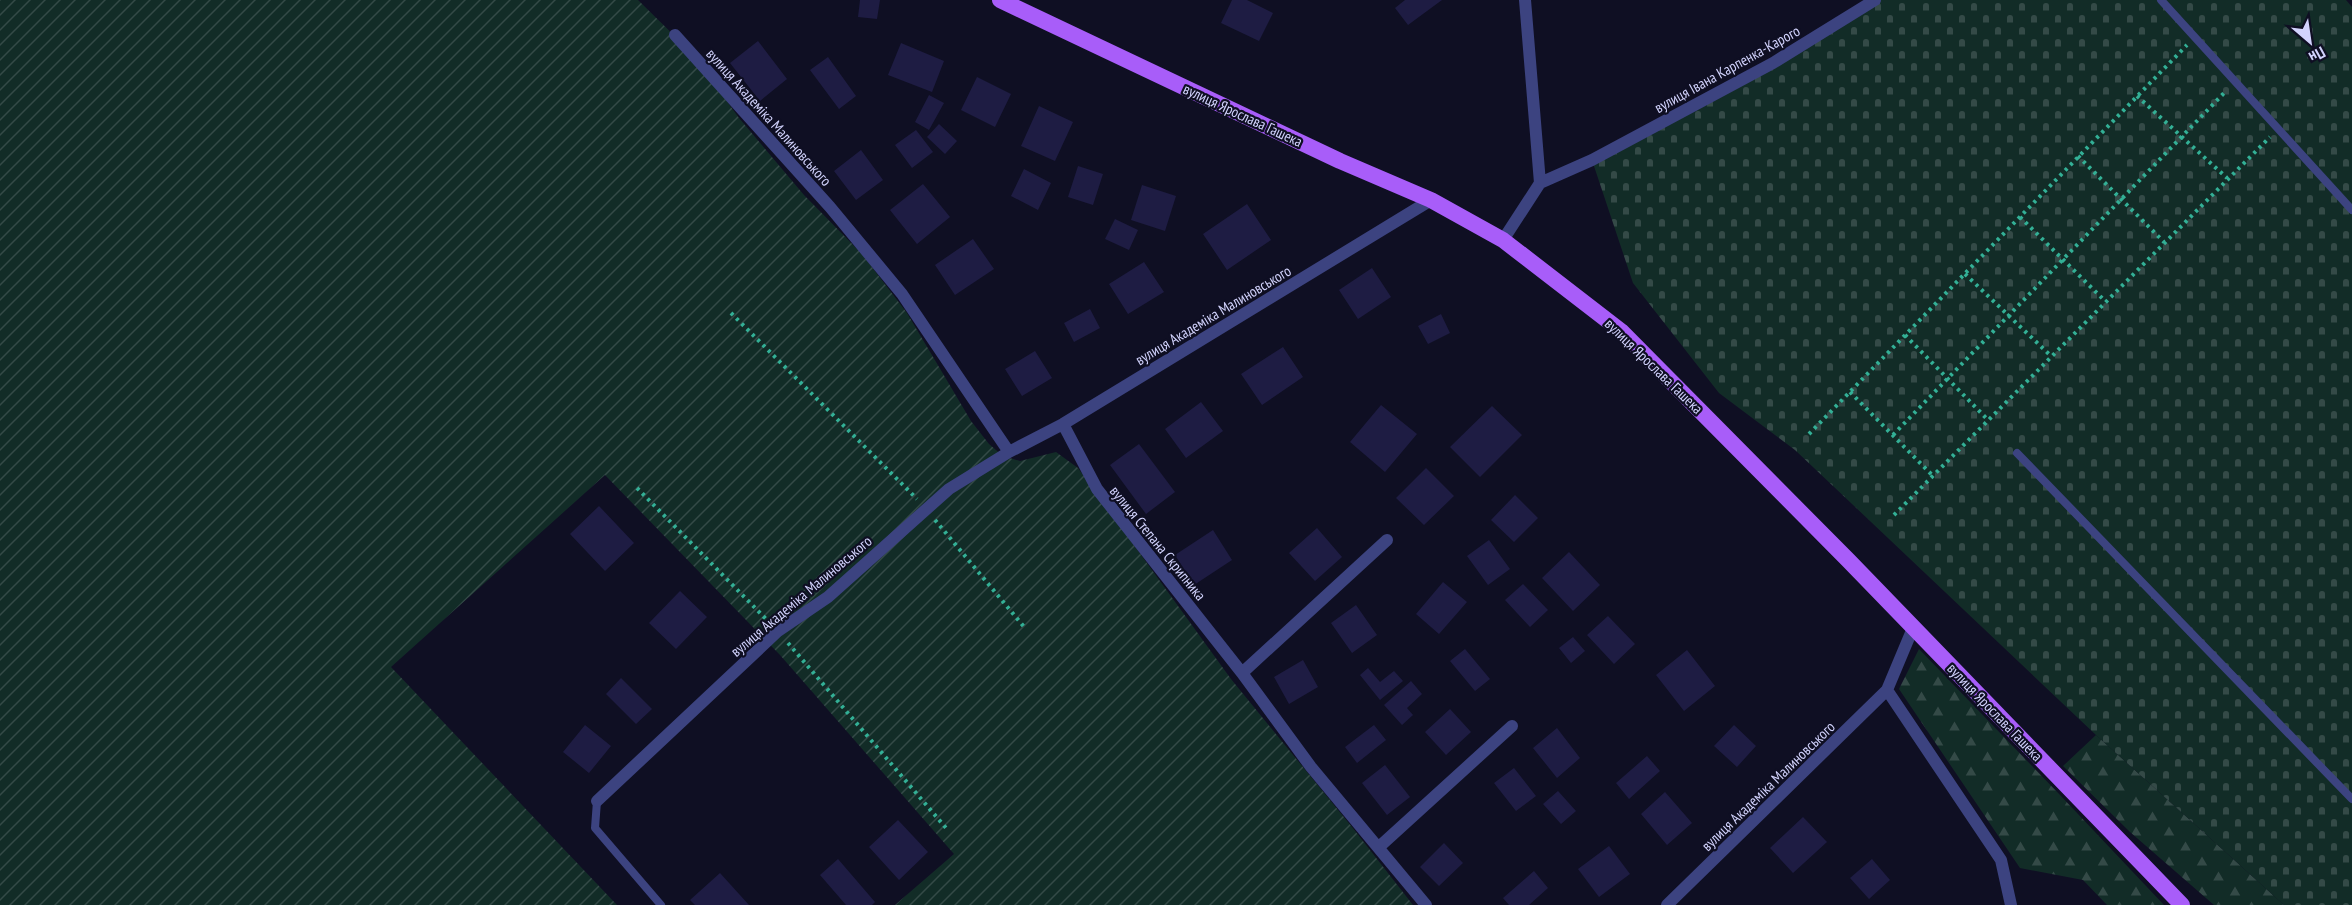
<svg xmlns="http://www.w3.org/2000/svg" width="2352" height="905" font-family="'PT Sans Narrow',sans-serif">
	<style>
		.forest { fill: url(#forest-firs) }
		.cemetery { fill: url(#cemetery-stones) }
		.garden { fill: url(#garden-furrows) }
		.building { fill: #1e1c43 }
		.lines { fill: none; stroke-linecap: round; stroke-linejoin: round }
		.path { stroke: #33b096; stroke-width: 4; stroke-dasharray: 3 4.5; stroke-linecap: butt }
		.service { stroke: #3c4380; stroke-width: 8 }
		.minor { stroke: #3c4380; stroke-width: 12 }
		.primary { stroke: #a85df9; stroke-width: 16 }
		.labels { text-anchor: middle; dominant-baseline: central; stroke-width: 4.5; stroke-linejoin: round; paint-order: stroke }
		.street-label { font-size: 15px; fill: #d2d3fd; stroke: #0f0f23 }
	</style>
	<defs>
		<pattern id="forest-firs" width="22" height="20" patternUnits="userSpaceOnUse" patternTransform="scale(1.5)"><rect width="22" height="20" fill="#122c27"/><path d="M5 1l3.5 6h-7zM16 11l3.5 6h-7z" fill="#344a47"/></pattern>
		<pattern id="cemetery-stones" width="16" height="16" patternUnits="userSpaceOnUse" patternTransform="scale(1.5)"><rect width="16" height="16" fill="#122c27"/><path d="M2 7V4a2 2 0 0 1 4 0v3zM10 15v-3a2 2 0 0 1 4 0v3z" fill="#344a47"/></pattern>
		<pattern id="garden-furrows" width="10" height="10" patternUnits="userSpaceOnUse" patternTransform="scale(1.5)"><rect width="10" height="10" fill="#122c27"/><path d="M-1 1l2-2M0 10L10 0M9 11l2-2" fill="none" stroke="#344a47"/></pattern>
	</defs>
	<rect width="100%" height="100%" fill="#0f0f23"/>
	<path class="forest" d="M 1919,649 L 2060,795 L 2164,905 L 2107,905 L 2083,880 L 2020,868 L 1899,689 Z
		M 2096,735 L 2284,905 L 2214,905 L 2130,832 L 2063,766 Z"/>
	<path class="cemetery" d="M 1875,0 L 2346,0 L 2352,7 L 2352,905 L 2284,905 L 2096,735 L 1795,450 L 1719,393 L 1633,283 L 1592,160 Z"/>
	<path class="garden" d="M 0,0 L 638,0 L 692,53 L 739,118 L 804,195 L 862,254 L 907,313 L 971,421 L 989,444 L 1003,456 L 1020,461 L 1056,452 L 1078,468 L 1231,679 L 1352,827 L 1413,905 L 895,905 L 954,854 L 780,655 L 605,475 L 391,667 L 617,905 L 0,905 Z"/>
	<path class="building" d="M 860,0 L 880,0 L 877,19 L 858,17 Z
		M 1232,0 L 1247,0 L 1273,13 L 1259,41 L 1221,23 Z
		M 1405,0 L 1442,0 L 1408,25 L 1395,8 Z
		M 758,41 L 787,79 L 760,101 L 730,63 Z
		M 901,43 L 944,61 L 932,92 L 888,75 Z
		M 828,57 L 856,96 L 839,109 L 810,70 Z
		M 977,77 L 1011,94 L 995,127 L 961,110 Z
		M 929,95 L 944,103 L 929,130 L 915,122 Z
		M 1039,106 L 1073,122 L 1055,161 L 1021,146 Z
		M 939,124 L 957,141 L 945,154 L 927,137 Z
		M 916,130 L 933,152 L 912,168 L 895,145 Z
		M 861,150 L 883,180 L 856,200 L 834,171 Z
		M 1078,166 L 1103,174 L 1093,205 L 1068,197 Z
		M 1024,169 L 1051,183 L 1038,210 L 1011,196 Z
		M 923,184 L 950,217 L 917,244 L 890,210 Z
		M 1142,185 L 1176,196 L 1165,231 L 1131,220 Z
		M 1247,204 L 1271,240 L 1227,270 L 1203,234 Z
		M 1115,219 L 1138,230 L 1129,250 L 1105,239 Z
		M 973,239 L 994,269 L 955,295 L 935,265 Z
		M 1144,262 L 1164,292 L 1128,314 L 1109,284 Z
		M 1372,268 L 1391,297 L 1358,319 L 1339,290 Z
		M 1090,309 L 1100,328 L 1074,342 L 1064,323 Z
		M 1441,314 L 1450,333 L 1428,344 L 1418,326 Z
		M 1283,347 L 1303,377 L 1262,405 L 1241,374 Z
		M 1035,351 L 1052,378 L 1022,396 L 1005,369 Z
		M 1201,402 L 1223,431 L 1186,458 L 1165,429 Z
		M 1381,405 L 1417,434 L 1385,472 L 1350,442 Z
		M 1492,406 L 1522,435 L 1480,477 L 1450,447 Z
		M 1139,444 L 1175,492 L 1146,514 L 1110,465 Z
		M 1426,468 L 1454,496 L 1424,525 L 1396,498 Z
		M 1515,495 L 1538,518 L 1514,542 L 1491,520 Z
		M 599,506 L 634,543 L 605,571 L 570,534 Z
		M 1317,528 L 1342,557 L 1315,581 L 1289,553 Z
		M 1213,530 L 1232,560 L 1194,585 L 1175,555 Z
		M 1489,540 L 1510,569 L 1488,585 L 1467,556 Z
		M 1569,552 L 1600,585 L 1573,611 L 1542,578 Z
		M 1443,582 L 1467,602 L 1439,634 L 1416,614 Z
		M 1523,584 L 1548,610 L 1530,627 L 1505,600 Z
		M 680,591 L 707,617 L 676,649 L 649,623 Z
		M 1356,605 L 1377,635 L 1352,653 L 1331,623 Z
		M 1608,616 L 1635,644 L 1614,664 L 1587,635 Z
		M 1573,637 L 1585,651 L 1571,663 L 1559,648 Z
		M 1465,649 L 1490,679 L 1475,691 L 1450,661 Z
		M 1687,650 L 1715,686 L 1684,711 L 1656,675 Z
		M 1303,660 L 1318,687 L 1289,704 L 1274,677 Z
		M 1368,668 L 1380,682 L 1394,671 L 1403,681 L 1380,700 L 1360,675 Z
		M 621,678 L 652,709 L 636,724 L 606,694 Z
		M 1411,681 L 1422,694 L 1407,708 L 1413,715 L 1402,725 L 1384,705 Z
		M 1450,709 L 1471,732 L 1446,755 L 1425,732 Z
		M 585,725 L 611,746 L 589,773 L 563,752 Z
		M 1374,725 L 1386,740 L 1357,763 L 1345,747 Z
		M 1734,725 L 1756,746 L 1737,767 L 1714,746 Z
		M 1557,728 L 1580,758 L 1557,778 L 1533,748 Z
		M 1647,756 L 1660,771 L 1629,799 L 1616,783 Z
		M 1385,765 L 1410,797 L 1387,815 L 1362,783 Z
		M 1514,768 L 1536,796 L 1516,811 L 1494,783 Z
		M 1558,791 L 1576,811 L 1561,824 L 1543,804 Z
		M 1665,792 L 1692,823 L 1667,845 L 1641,814 Z
		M 1803,817 L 1827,842 L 1793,873 L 1770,848 Z
		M 898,820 L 928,852 L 899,880 L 869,847 Z
		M 1444,843 L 1463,863 L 1439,886 L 1420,867 Z
		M 1609,846 L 1630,874 L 1599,897 L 1578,869 Z
		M 838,859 L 875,902 L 872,905 L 846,905 L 820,875 Z
		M 1872,859 L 1890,880 L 1869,899 L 1850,878 Z
		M 1534,871 L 1548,888 L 1529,905 L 1509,905 L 1503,898 Z
		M 720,873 L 749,905 L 695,905 L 690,900 Z"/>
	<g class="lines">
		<path class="path" d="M 2137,96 L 2227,178
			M 2078,156 L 2164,242
			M 2020,217 L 2105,301
			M 1965,274 L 2051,356
			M 731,313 L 917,499
			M 1905,335 L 1988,420
			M 1850,392 L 1933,476
			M 1809,434 L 2187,45
			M 1893,435 L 2226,91
			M 637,488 L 767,620
			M 1894,515 L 2270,137
			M 935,520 L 1025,628
			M 788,643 L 946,828"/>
		<path class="service" d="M 2161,0 L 2352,210
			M 2017,453 L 2352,799
			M 597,801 L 595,828 L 661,905"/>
		<path class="minor" d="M 675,35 L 830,207 L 902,294 L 1009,452 L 1063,424 L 1431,200
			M 1540,183 L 1592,160 L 1773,63 L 1875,0
			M 1503,240 L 1540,183 L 1525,0
			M 1063,424 L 1097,489 L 1242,673 L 1311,767 L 1426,905
			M 1242,673 L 1387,540
			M 1887,690 L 2001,860 L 2011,905
			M 597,801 L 778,631 L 828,597 L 949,489 L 1009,452
			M 1379,847 L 1512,726
			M 1667,905 L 1887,690 L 1913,628"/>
		<path class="primary" d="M 1000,0 L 1340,161 L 1431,200 L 1503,240 L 1621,331 L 1849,561 L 2182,905"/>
	</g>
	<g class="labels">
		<g class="street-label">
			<text transform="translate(1727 69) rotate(-29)">вулиця Івана Карпенка-Карого</text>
			<text transform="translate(1243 115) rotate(25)">вулиця Ярослава Гашека</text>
			<text transform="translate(769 117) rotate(48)">вулиця Академіка Малиновського</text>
			<text transform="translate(1213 315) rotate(-31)">вулиця Академіка Малиновського</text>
			<text transform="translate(1654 366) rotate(44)">вулиця Ярослава Гашека</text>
			<text transform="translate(1158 543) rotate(51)">вулиця Степана Скрипника</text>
			<text transform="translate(801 596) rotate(-40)">вулиця Академіка Малиновського</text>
			<text transform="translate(1995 712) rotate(46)">вулиця Ярослава Гашека</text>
			<text transform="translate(1768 786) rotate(-44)">вулиця Академіка Малиновського</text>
		</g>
	</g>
	<g transform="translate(2310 42) rotate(151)" stroke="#0f0f23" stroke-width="4.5" paint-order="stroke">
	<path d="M0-4.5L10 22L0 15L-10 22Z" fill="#d2d3fd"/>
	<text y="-9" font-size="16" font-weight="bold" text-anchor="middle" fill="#d2d3fd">Пн</text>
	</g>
</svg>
